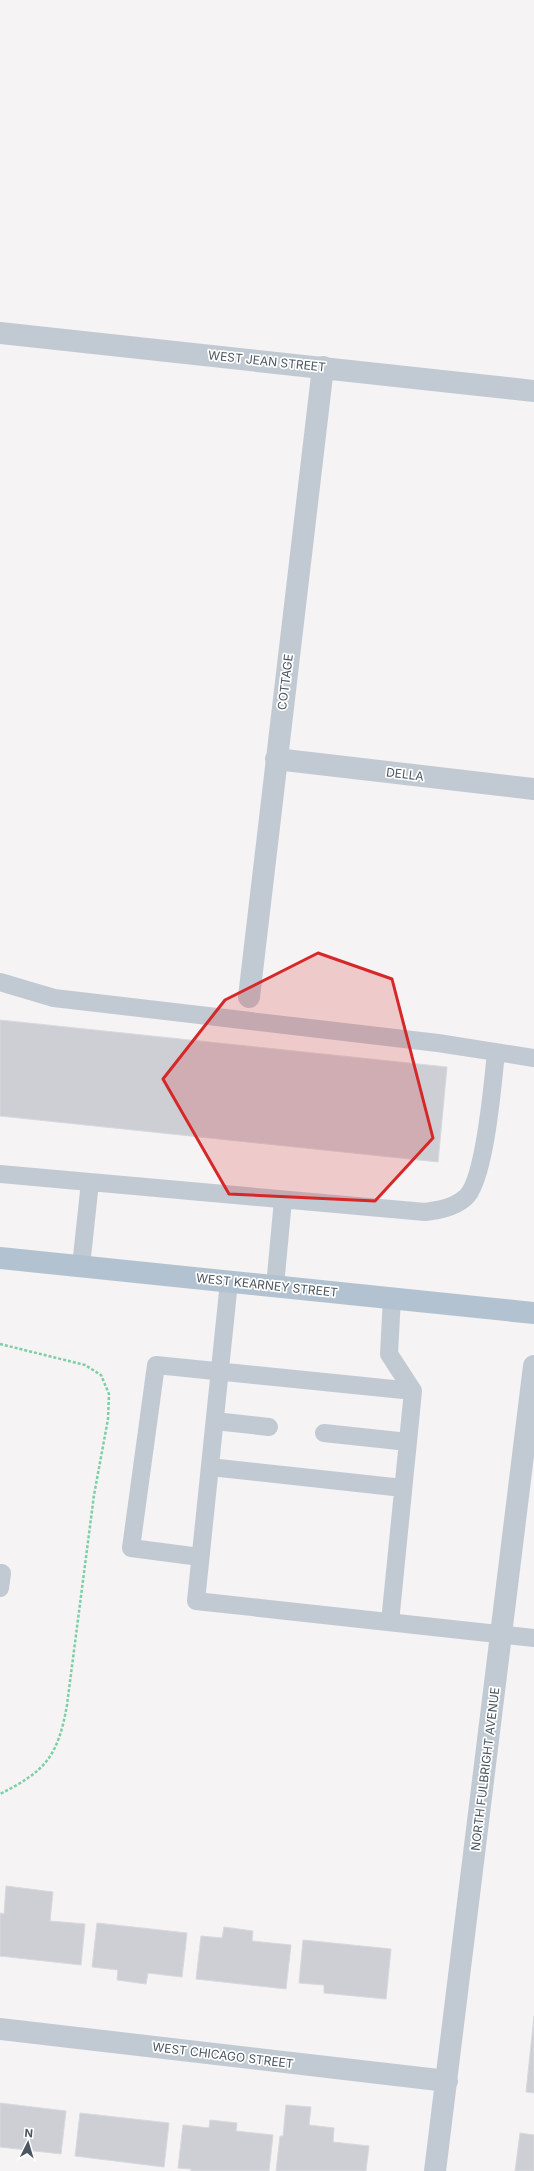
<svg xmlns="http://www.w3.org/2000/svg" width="534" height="2171" font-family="Inter,sans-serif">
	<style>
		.building { fill: #cdcfd5; stroke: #d7d9de }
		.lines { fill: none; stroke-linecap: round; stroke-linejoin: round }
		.path { stroke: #7ad0a6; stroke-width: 2.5; stroke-dasharray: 3 2; stroke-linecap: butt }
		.service { stroke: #c1cad2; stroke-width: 18 }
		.minor { stroke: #c1cad2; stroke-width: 22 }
		.primary { stroke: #b3c2d1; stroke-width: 22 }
		.marked { fill: #d62828; fill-opacity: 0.2; stroke: #d62828; stroke-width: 3; stroke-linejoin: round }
		.labels { text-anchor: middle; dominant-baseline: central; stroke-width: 3.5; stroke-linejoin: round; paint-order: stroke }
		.street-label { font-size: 12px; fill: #4a5661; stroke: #fff }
	</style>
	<rect width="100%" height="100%" fill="#f5f3f3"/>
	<path class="building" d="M 0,1020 L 447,1067 L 438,1162 L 0,1116 Z
		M 6,1886 L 53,1892 L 50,1921 L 85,1924 L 81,1965 L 0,1956 L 0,1913 L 4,1914 Z
		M 97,1923 L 187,1933 L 182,1977 L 148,1973 L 146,1984 L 117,1980 L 118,1970 L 92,1967 Z
		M 224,1927 L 253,1931 L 252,1941 L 291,1945 L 286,1989 L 196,1979 L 201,1936 L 222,1938 Z
		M 303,1940 L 391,1949 L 386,1999 L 324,1993 L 324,1985 L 299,1983 Z
		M 534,2016 L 534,2093 L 526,2092 Z
		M 0,2103 L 66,2111 L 61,2154 L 0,2147 Z
		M 286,2105 L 311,2107 L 309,2125 L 334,2128 L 333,2142 L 369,2146 L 366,2171 L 276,2171 L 280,2136 L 283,2136 Z
		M 80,2113 L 169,2123 L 164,2167 L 75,2156 Z
		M 210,2120 L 237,2123 L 236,2131 L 273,2135 L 269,2171 L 191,2171 L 191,2169 L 178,2168 L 183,2125 L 209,2128 Z
		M 520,2133 L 534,2135 L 534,2171 L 515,2171 Z"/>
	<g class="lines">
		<path class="path" d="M 0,1344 L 85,1365 L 101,1375 L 109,1394 L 108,1419 L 94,1495 L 67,1705 C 58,1756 46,1771 0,1794"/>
		<path class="service" d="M 0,982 L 54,998 L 438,1043 L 534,1058
			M 0,1174 L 425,1212 C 439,1210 453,1208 465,1198 C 485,1182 493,1081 496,1052
			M 81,1266 L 90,1182
			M 229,1282 L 196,1601 L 534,1638
			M 275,1286 L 283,1200
			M 215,1421 L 269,1427
			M 324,1433 L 408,1442
			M 210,1467 L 403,1488
			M 200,1557 L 131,1548 L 156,1365 L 413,1391 L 389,1354 L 392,1297
			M 0,1573 L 2,1573 L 0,1588
			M 390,1622 L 413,1391"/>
		<path class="minor" d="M 0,333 L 534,391
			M 276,759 L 534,789
			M 249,997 L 323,367
			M 0,2029 L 447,2081
			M 435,2171 L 534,1366"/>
		<path class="primary" d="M 0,1258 L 534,1313"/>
	</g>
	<path class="marked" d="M 318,953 L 392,979 L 433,1138 L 375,1201 L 229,1194 L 163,1079 L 225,1000 Z"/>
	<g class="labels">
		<g class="street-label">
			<text transform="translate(267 361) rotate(6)">WEST JEAN STREET</text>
			<text transform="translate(285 682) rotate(-83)">COTTAGE</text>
			<text transform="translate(405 774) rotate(7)">DELLA</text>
			<text transform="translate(267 1285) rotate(6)">WEST KEARNEY STREET</text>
			<text transform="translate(485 1769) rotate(-83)">NORTH FULBRIGHT AVENUE</text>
			<text transform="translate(223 2055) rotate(7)">WEST CHICAGO STREET</text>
		</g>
	</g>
	<g transform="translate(28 2143) rotate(5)" stroke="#ffffff" stroke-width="3" paint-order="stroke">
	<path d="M0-3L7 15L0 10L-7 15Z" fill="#4a5661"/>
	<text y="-6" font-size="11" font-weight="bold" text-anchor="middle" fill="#4a5661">N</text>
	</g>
</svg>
